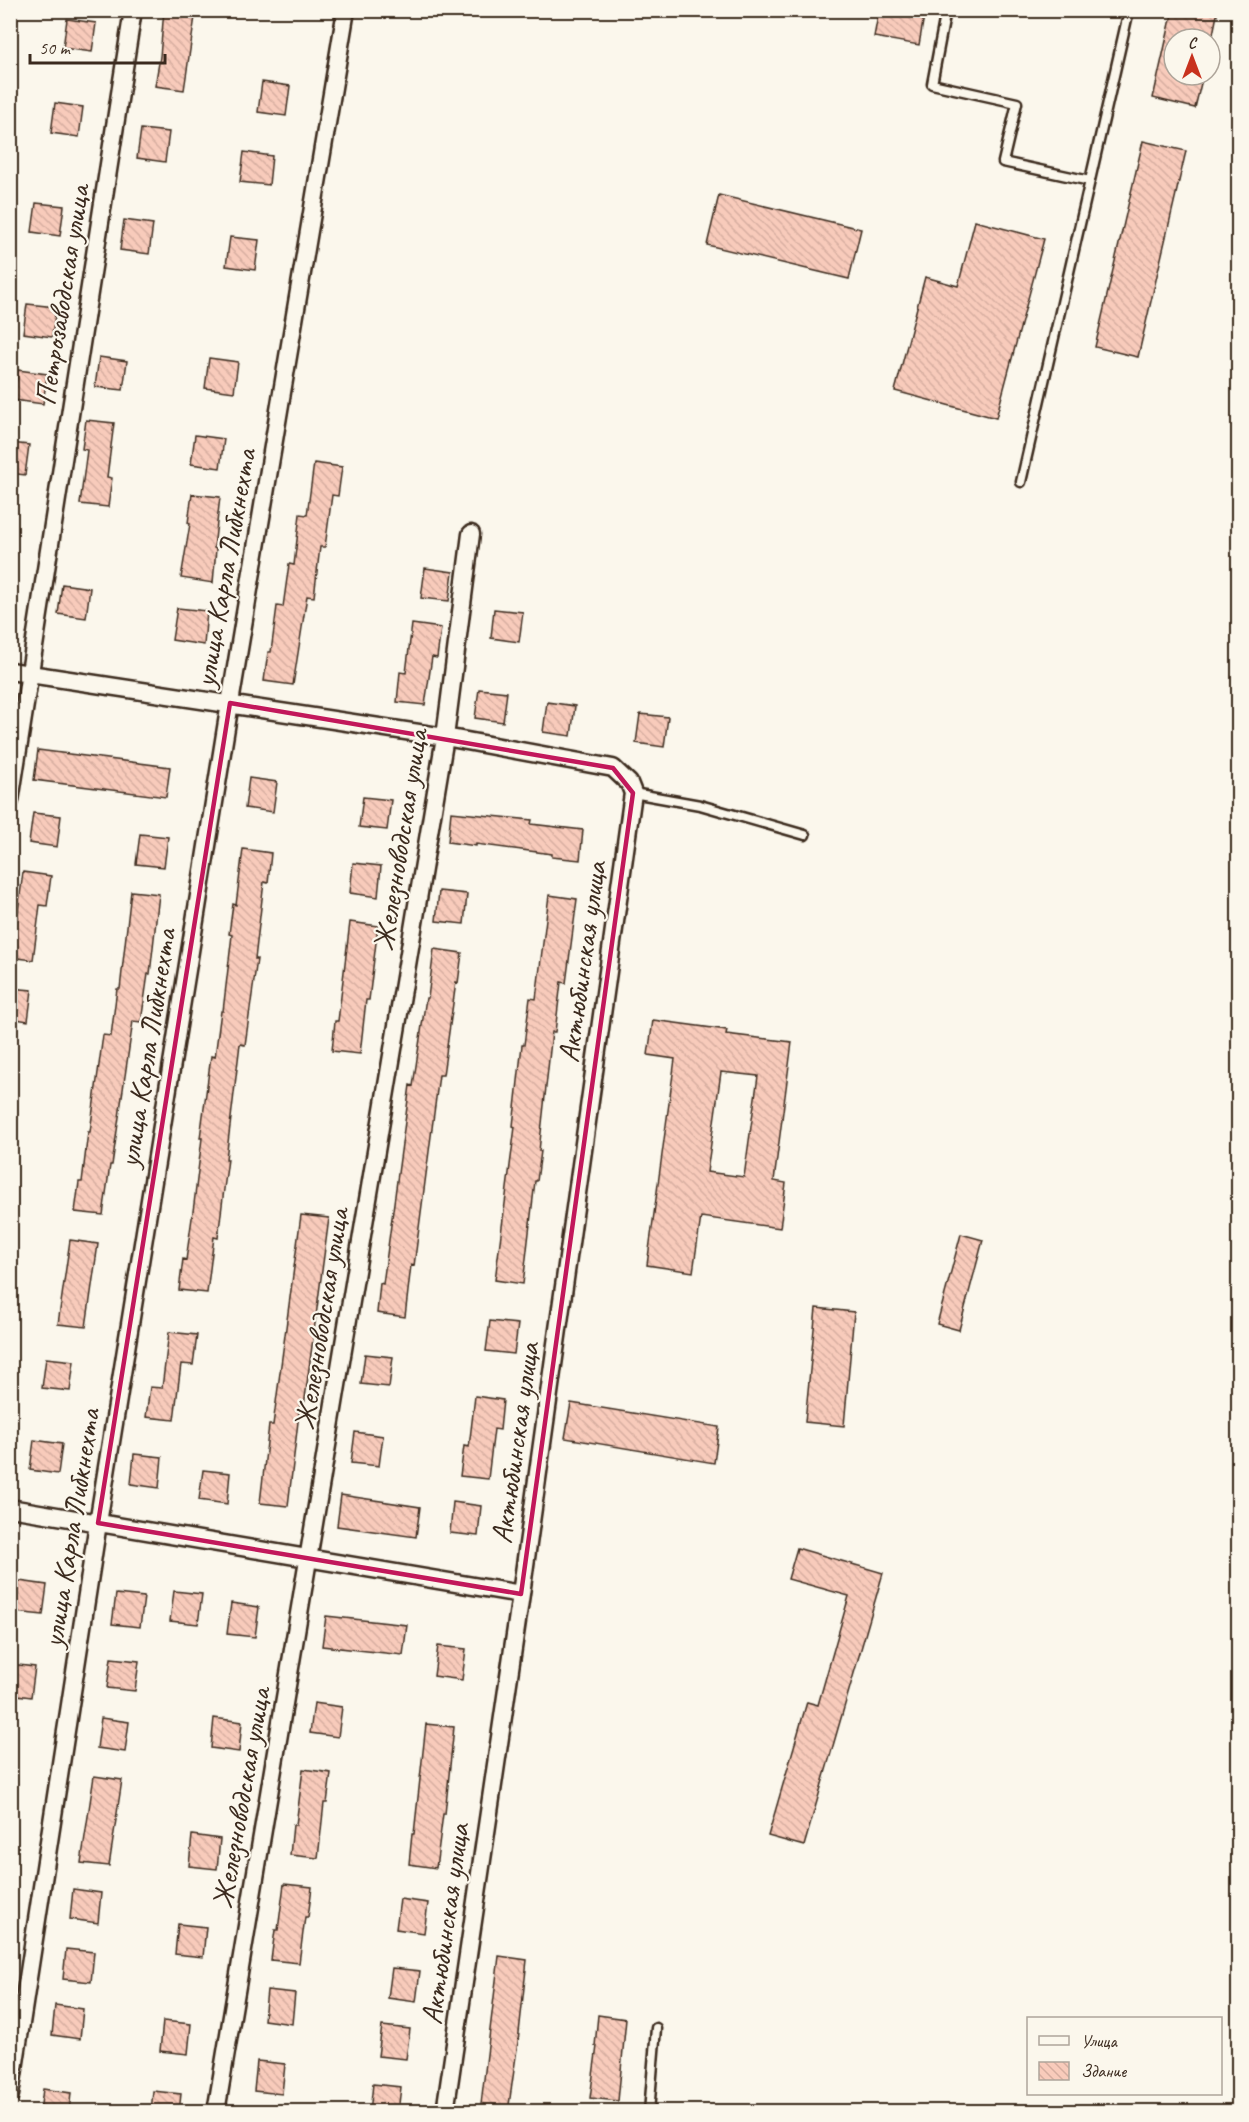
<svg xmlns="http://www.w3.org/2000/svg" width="1249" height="2122" font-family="Caveat,sans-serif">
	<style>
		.building { fill: url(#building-back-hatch); stroke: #3b2a1e; stroke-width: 1.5; fill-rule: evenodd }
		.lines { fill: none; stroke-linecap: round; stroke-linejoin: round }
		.lane-casing { stroke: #3b2a1e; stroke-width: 13 }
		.street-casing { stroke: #3b2a1e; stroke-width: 21 }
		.lane { stroke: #fbf7ec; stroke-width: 8 }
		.street { stroke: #fbf7ec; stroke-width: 16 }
		.marked { fill: none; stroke: #c2185b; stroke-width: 4.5; stroke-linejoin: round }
		.labels { text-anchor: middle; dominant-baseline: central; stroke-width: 4.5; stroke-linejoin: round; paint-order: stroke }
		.street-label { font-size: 30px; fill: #3b2a1e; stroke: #fbf7ec }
	</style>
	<defs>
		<pattern id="building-back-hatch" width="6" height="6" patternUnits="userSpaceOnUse" patternTransform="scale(1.5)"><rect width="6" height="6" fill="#f8cbbb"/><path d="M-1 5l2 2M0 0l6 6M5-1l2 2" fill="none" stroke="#d6aea0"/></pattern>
	</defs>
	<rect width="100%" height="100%" fill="#fbf7ec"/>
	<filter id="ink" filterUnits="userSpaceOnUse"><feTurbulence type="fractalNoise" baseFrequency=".0167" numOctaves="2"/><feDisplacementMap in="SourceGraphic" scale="12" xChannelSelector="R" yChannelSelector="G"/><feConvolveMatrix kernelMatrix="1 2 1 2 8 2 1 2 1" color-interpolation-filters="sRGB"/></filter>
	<g filter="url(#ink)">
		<path class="building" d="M 164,10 L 196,10 L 184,90 L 155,86 L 160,57 Z
			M 879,10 L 925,10 L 919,45 L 874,37 Z
			M 1173,10 L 1218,10 L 1212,39 L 1174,39 L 1174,75 L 1203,75 L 1195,108 L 1153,98 Z
			M 67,19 L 96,23 L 92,52 L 63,48 Z
			M 262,82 L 290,86 L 286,116 L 258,112 Z
			M 55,103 L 83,107 L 79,137 L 51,133 Z
			M 141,129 L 169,132 L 165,162 L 137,158 Z
			M 1143,141 L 1186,151 L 1138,357 L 1095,347 Z
			M 244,152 L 272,156 L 269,185 L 240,182 Z
			M 719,195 L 861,229 L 849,279 L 707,245 Z
			M 36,203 L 64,206 L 60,236 L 32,232 Z
			M 124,220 L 153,224 L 149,254 L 120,250 Z
			M 975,221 L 1044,239 L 996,418 L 895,391 L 925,277 L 958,286 Z
			M 230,237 L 259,240 L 255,270 L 226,266 Z
			M 27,304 L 56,307 L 52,337 L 23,333 Z
			M 99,357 L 127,361 L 123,390 L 95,387 Z
			M 209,358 L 238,362 L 234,392 L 205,388 Z
			M 18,370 L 47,374 L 43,404 L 14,400 Z
			M 86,420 L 114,423 L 107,477 L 112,478 L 108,507 L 80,504 L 87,450 L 82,449 Z
			M 195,435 L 224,439 L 220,468 L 191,464 Z
			M 10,443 L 29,445 L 25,475 L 10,473 Z
			M 314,463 L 342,467 L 338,496 L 332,495 L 325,547 L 320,547 L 314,597 L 307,596 L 293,685 L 264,681 L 268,652 L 271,652 L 277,606 L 283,607 L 289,564 L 294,565 L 300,514 L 307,515 Z
			M 192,494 L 220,497 L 214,548 L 216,549 L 213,583 L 181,578 L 190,524 L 188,523 Z
			M 425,568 L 453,572 L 449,601 L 421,598 Z
			M 62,584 L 90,588 L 86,618 L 58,614 Z
			M 177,608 L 207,611 L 204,645 L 172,640 Z
			M 494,609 L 523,612 L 519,642 L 491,638 Z
			M 412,624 L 441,628 L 437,658 L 432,657 L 425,705 L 397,702 L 400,672 L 406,673 Z
			M 479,689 L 507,692 L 503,722 L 475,718 Z
			M 547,702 L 575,706 L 571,736 L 543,732 Z
			M 640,714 L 668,717 L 664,747 L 636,743 Z
			M 38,750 L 170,767 L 166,797 L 34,780 Z
			M 249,778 L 277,782 L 273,812 L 245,808 Z
			M 363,797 L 391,800 L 387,830 L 359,827 Z
			M 451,812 L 532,820 L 531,824 L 583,830 L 580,860 L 552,857 L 552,854 L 476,844 L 476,846 L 448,842 Z
			M 33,813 L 61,816 L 57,847 L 29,843 Z
			M 140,834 L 168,837 L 164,867 L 136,864 Z
			M 243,849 L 271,853 L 268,883 L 264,882 L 255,959 L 257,959 L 245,1045 L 240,1044 L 226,1159 L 228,1159 L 224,1189 L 218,1238 L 214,1237 L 207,1293 L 179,1290 L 183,1259 L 186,1260 L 194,1204 L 202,1138 L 200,1138 L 211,1056 L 215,1057 L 221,1011 L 223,1011 L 232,935 L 229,934 L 233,904 L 236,905 Z
			M 353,863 L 381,866 L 378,897 L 350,893 Z
			M 23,872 L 51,876 L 47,906 L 40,905 L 33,960 L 10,957 L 10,926 L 16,927 Z
			M 131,891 L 159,894 L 150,974 L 148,974 L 141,1022 L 133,1021 L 112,1165 L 110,1165 L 103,1215 L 75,1212 L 79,1182 L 82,1182 L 88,1132 L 90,1132 L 103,1035 L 111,1036 L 117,989 L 120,989 Z
			M 439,891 L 467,894 L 464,924 L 436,921 Z
			M 549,895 L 577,899 L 566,983 L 561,982 L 555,1032 L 552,1032 L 539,1151 L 541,1151 L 537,1181 L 535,1181 L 523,1284 L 495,1280 L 515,1127 L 513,1126 L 522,1045 L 524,1045 L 530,998 L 536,999 Z
			M 350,922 L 378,926 L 369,1000 L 366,1000 L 360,1054 L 332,1051 L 335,1021 L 338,1021 Z
			M 434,949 L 462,953 L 458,983 L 456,982 L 443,1075 L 439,1075 L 414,1266 L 411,1265 L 405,1317 L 377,1313 L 380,1283 L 383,1284 L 410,1085 L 413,1086 L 426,998 L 428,998 Z
			M 10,988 L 32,990 L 28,1021 L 10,1018 Z
			M 653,1020 L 727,1030 L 726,1034 L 792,1042 L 774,1181 L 786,1183 L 780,1228 L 701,1217 L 693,1272 L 647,1265 L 675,1059 L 648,1055 ZM 721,1072 L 758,1076 L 744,1177 L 707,1172 Z
			M 301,1215 L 329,1218 L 304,1406 L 300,1405 L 288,1506 L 260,1503 L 269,1425 L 273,1425 Z
			M 961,1234 L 983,1240 L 959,1330 L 937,1324 Z
			M 70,1240 L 98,1244 L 86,1327 L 58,1324 Z
			M 816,1308 L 854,1312 L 844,1426 L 805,1422 Z
			M 490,1321 L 518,1324 L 514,1354 L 486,1351 Z
			M 169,1332 L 197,1335 L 193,1365 L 181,1364 L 174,1420 L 146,1417 L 150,1387 L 162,1388 Z
			M 365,1354 L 393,1357 L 389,1387 L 361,1384 Z
			M 46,1358 L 74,1361 L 70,1391 L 42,1388 Z
			M 475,1396 L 503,1400 L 500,1430 L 494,1429 L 488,1479 L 460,1476 L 464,1446 L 469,1447 Z
			M 571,1403 L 719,1427 L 714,1463 L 565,1438 Z
			M 355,1432 L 383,1436 L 379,1466 L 351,1463 Z
			M 34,1440 L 62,1444 L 58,1474 L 30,1470 Z
			M 134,1454 L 162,1457 L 159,1488 L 131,1484 Z
			M 203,1470 L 230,1473 L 227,1504 L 199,1500 Z
			M 341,1495 L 420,1507 L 416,1537 L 337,1526 Z
			M 453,1502 L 481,1506 L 478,1536 L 450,1533 Z
			M 797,1548 L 883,1573 L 804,1846 L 768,1836 L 807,1702 L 818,1705 L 849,1596 L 788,1579 Z
			M 19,1581 L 47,1585 L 43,1615 L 15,1612 Z
			M 174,1591 L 202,1594 L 198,1624 L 170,1621 Z
			M 116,1594 L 144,1597 L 140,1627 L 112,1624 Z
			M 231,1603 L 259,1607 L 255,1637 L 227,1634 Z
			M 326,1616 L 407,1625 L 403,1655 L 322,1646 Z
			M 438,1646 L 466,1649 L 462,1680 L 434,1676 Z
			M 111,1658 L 139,1661 L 135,1691 L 107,1688 Z
			M 10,1664 L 35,1667 L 31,1697 L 10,1694 Z
			M 314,1703 L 342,1707 L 338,1737 L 310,1733 Z
			M 101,1718 L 129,1722 L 125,1752 L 97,1748 Z
			M 214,1718 L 242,1722 L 239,1752 L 211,1748 Z
			M 426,1724 L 454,1727 L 445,1814 L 443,1814 L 436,1868 L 409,1864 L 412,1834 L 414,1834 Z
			M 303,1769 L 331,1773 L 327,1803 L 324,1803 L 318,1858 L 290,1855 L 293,1825 L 296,1825 Z
			M 94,1776 L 122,1780 L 109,1866 L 81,1863 Z
			M 192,1835 L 220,1839 L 217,1869 L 189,1866 Z
			M 284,1884 L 312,1887 L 308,1917 L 305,1917 L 299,1963 L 271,1960 L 275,1930 L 278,1930 Z
			M 73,1889 L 101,1893 L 98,1923 L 70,1919 Z
			M 400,1899 L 428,1903 L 424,1933 L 396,1929 Z
			M 178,1924 L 206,1927 L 203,1957 L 175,1954 Z
			M 66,1949 L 94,1952 L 91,1982 L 63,1979 Z
			M 499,1956 L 527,1960 L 518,2042 L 508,2112 L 480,2112 Z
			M 392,1968 L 420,1971 L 416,2002 L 388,1998 Z
			M 267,1990 L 295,1993 L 292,2024 L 264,2020 Z
			M 55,2005 L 83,2009 L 80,2039 L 52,2035 Z
			M 598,2015 L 626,2019 L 618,2101 L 590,2098 L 597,2046 L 595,2046 Z
			M 163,2021 L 191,2024 L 188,2054 L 160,2051 Z
			M 382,2026 L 410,2029 L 406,2059 L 378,2056 Z
			M 257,2061 L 285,2064 L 282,2094 L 254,2091 Z
			M 373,2084 L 401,2087 L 398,2112 L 370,2112 Z
			M 43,2089 L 71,2093 L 69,2112 L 40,2112 Z
			M 153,2091 L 181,2094 L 179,2112 L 151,2112 Z"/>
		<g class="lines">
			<g class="lane-casing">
				<path id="lane" d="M 946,10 L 932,84 L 1017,103 L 1003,162 L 1090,181
					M 1021,482 L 1129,10
					M 633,793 L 700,805 L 805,835
					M 649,2112 L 656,2028"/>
			</g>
			<g class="street-casing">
				<path id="street" d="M 10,671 L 445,737 L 613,768 L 629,783 L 633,793 L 521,1594 L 445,2112
					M 10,801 L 133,10
					M 10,1508 L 521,1594
					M 10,2095 L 98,1523 L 230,703 L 346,10
					M 216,2112 L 445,737 L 471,534"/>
			</g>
			<use href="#lane" class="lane"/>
			<use href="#street" class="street"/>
		</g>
	</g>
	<path class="marked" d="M 230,703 L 613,768 L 633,793 L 521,1594 L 98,1523 Z"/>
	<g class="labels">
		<g class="street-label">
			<text transform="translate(62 295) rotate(-81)">Петрозаводская улица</text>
			<text transform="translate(225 568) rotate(-80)">улица Карла Либкнехта</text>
			<text transform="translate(400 840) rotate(-81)">Железноводская улица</text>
			<text transform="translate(582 962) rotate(-82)">Актюбинская улица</text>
			<text transform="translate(147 1048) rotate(-81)">улица Карла Либкнехта</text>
			<text transform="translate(321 1319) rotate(-81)">Железноводская улица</text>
			<text transform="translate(515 1443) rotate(-82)">Актюбинская улица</text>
			<text transform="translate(71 1528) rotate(-81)">улица Карла Либкнехта</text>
			<text transform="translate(241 1798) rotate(-80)">Железноводская улица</text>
			<text transform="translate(445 1924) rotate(-82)">Актюбинская улица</text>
		</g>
	</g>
	<rect width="1249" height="2122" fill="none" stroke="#fbf7ec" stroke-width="36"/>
	<rect x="18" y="18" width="1213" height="2086" fill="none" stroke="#3b2a1e" stroke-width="2" filter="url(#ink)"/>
	<rect x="1027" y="2017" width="195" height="78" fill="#fbf7ec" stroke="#aea59a" stroke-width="1.5"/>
	<rect x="1039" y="2036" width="30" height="9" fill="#fbf7ec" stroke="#aea59a" stroke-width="1.5"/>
	<text x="1081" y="2047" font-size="18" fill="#3b2a1e">Улица</text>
	<rect x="1039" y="2062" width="30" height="18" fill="url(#building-back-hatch)" stroke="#aea59a" stroke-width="1.5"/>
	<text x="1081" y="2077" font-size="18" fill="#3b2a1e">Здание</text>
	<g transform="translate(1192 57)"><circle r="28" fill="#fbf7ec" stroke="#aea59a" stroke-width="1.5"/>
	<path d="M0-4.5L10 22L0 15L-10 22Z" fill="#c8321e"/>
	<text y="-9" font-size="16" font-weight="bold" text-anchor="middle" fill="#3b2a1e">С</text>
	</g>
	<path d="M30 54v9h135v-9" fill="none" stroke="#3b2a1e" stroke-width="3"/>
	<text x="39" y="54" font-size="18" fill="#3b2a1e" stroke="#fbf7ec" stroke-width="4.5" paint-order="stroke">50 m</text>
</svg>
